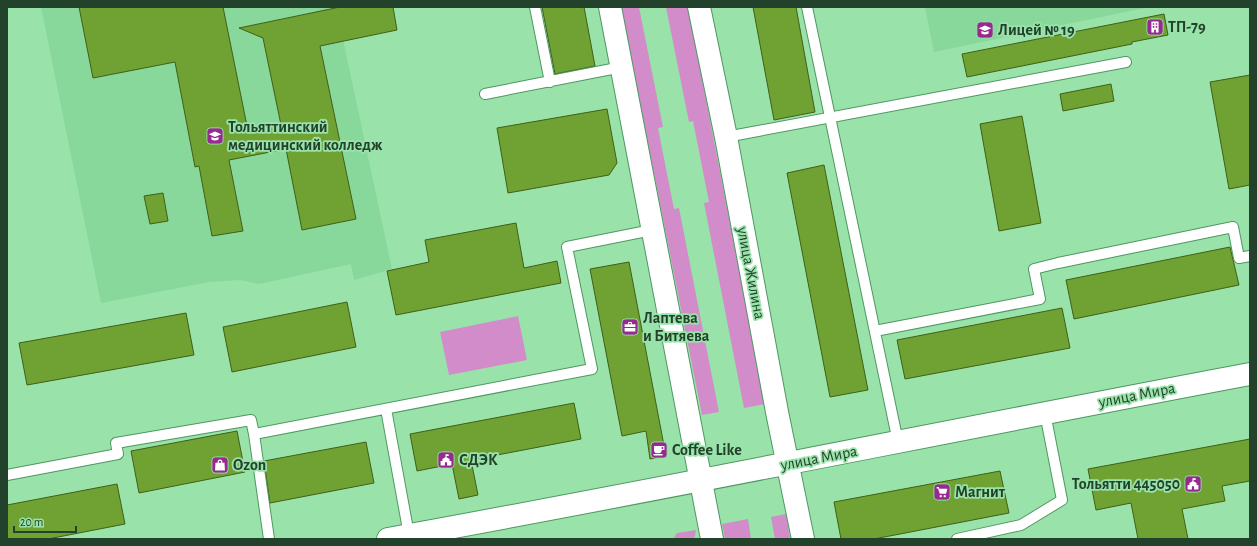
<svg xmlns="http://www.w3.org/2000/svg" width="1257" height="546" font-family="'Alegreya Sans',sans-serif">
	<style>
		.built { fill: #88d79b }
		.green { fill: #d18cc9 }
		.building { fill: #6fa233; stroke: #3f6016 }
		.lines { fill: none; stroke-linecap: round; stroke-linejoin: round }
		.service-casing { stroke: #4e9762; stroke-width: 12 }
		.secondary-casing { stroke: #4e9762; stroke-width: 24 }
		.service { stroke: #fff; stroke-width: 10 }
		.secondary { stroke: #fff; stroke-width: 22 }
		.labels { text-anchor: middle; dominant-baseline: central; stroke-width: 3.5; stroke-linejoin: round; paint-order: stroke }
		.poi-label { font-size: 16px; font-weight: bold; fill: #23422b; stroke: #99e3ab; text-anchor: start }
		.street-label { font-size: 16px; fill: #23422b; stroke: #99e3ab }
	</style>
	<rect width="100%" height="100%" fill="#99e3ab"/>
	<path class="built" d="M 41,7 L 336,7 L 392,269 L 354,280 L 351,264 L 259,284 L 240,280 L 209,282 L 101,303 Z
		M 925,7 L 1149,7 L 934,52 Z"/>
	<path class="green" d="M 621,7 L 639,7 L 663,127 L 658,128 L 674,209 L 679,208 L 719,412 L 702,415 Z
		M 666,7 L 688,7 L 765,404 L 744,408 L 704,203 L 709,202 L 693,121 L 689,122 Z
		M 518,316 L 527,360 L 449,375 L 440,332 Z
		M 786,514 L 790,539 L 775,539 L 771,517 Z
		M 748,519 L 751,539 L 725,539 L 722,524 Z
		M 696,530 L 695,536 L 693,539 L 673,539 L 677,533 Z"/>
	<path class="building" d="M 79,7 L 223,7 L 248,131 L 281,125 L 263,38 L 239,28 L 340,7 L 393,7 L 397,30 L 320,46 L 356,219 L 302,230 L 286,149 L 229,160 L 243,231 L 212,236 L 199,166 L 195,167 L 175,62 L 93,78 Z
		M 542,7 L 584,7 L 595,66 L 555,74 Z
		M 753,7 L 796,7 L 815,112 L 774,120 Z
		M 1164,14 L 1168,35 L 1132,42 L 1132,44 L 967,77 L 962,54 Z
		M 1250,75 L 1250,185 L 1229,189 L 1210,82 Z
		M 1111,84 L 1114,101 L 1063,111 L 1060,94 Z
		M 607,109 L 617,163 L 609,175 L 508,193 L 497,128 Z
		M 1022,116 L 1041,223 L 999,231 L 980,124 Z
		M 824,165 L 868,390 L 830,397 L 787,173 Z
		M 163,193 L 168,221 L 150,224 L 144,196 Z
		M 516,223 L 524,268 L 557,261 L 561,283 L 396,315 L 387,271 L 429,262 L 425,240 Z
		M 1230,247 L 1239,285 L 1074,319 L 1066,280 Z
		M 629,262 L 666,456 L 650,459 L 646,431 L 622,436 L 590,269 Z
		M 347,302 L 356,347 L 232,372 L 223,327 Z
		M 1062,308 L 1070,348 L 905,379 L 897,340 Z
		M 186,313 L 194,355 L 27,385 L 19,343 Z
		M 574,403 L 581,439 L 471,460 L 478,495 L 459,499 L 452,464 L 417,471 L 410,434 Z
		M 237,431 L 245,472 L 139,493 L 131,451 Z
		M 1250,439 L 1250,481 L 1222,486 L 1225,501 L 1182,509 L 1188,539 L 1138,539 L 1131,503 L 1096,510 L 1088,469 Z
		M 366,442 L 374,483 L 270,503 L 264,461 Z
		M 1000,471 L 1009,513 L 874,539 L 841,539 L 834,502 Z
		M 117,484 L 125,524 L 48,539 L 7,539 L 7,505 Z"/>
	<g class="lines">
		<g class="service-casing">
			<path id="service" d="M 535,7 L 550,82
				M 807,7 L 898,442
				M 485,94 L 622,67
				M 726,137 L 1126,62
				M 875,331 L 1040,299 L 1034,269 L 1058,263 L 1233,227 L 1239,258 L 1250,256
				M 386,409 L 409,535
				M 254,434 L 269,539
				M 7,475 L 118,454 L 116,443 L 251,420 L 254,434 L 592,369 L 567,247 L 652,230
				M 957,539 L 1021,525 L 1062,500 L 1045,413"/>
		</g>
		<g class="secondary-casing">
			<path id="secondary" d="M 610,7 L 712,539
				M 699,7 L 726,137 L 777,412 L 803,539
				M 388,539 C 676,487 962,428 1250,374"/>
		</g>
		<use href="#service" class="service"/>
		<use href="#secondary" class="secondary"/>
	</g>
	<defs>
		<g id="building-square" transform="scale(0.9)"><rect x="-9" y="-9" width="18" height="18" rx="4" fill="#952b8e" stroke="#99e3ab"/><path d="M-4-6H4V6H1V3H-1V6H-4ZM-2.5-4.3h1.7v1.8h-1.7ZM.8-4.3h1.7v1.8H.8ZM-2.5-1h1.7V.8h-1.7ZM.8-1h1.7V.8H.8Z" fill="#fff"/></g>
		<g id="school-square" transform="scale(0.9)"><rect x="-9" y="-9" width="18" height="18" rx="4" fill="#952b8e" stroke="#99e3ab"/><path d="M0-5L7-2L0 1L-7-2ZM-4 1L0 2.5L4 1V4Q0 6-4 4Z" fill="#fff"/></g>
		<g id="university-square" transform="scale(0.9)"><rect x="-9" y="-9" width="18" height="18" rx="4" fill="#952b8e" stroke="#99e3ab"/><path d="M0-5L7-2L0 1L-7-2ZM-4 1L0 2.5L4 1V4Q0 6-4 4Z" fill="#fff"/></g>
		<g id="office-square" transform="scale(0.9)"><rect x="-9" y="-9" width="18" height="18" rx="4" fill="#952b8e" stroke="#99e3ab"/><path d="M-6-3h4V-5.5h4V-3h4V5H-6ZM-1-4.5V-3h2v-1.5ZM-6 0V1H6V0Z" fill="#fff"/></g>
		<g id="cafe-square" transform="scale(0.9)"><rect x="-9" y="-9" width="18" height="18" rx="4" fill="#952b8e" stroke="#99e3ab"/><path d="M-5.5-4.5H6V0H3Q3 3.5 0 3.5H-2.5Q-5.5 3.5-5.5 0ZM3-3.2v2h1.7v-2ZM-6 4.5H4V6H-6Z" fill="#fff"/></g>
		<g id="civic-square" transform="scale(0.9)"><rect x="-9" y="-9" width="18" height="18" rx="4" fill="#952b8e" stroke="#99e3ab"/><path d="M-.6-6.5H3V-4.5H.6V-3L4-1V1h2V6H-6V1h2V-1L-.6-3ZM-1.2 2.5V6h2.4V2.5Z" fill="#fff"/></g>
		<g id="shop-square" transform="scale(0.9)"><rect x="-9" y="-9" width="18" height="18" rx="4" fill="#952b8e" stroke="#99e3ab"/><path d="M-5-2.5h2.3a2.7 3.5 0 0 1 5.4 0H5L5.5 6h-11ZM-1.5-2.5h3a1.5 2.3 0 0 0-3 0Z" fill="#fff"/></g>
		<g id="supermarket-square" transform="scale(0.9)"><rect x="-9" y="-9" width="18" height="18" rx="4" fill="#952b8e" stroke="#99e3ab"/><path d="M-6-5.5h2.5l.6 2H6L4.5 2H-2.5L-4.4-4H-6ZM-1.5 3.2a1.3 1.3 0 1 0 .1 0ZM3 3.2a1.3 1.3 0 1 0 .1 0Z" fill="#fff"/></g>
	</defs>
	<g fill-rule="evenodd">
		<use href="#building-square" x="1155" y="27"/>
		<use href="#school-square" x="985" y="30"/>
		<use href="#university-square" x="215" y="136"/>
		<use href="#office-square" x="630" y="327"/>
		<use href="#cafe-square" x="659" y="450"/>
		<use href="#civic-square" x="446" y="460"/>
		<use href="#shop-square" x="220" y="465"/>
		<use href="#civic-square" x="1193" y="484"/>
		<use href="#supermarket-square" x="942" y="492"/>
	</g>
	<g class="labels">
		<g class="poi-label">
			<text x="1168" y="27">ТП-79</text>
			<text x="998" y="30">Лицей № 19</text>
			<text x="228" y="127">Тольяттинский<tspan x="228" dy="18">медицинский колледж</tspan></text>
			<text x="643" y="318">Лаптева<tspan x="643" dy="18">и Битяева</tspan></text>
			<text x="672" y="450">Coffee Like</text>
			<text x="459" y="460">СДЭК</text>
			<text x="233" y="465">Ozon</text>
			<text x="1180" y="484" text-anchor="end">Тольятти 445050</text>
			<text x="955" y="492">Магнит</text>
		</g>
		<g class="street-label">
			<text transform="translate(751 273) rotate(79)">улица Жилина</text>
			<text transform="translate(1137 395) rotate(-11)">улица Мира</text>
			<text transform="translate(819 458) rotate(-11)">улица Мира</text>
		</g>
	</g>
	<rect width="1257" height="546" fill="none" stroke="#23422b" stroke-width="16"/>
	<path d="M14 526v6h62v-6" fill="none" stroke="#23422b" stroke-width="2"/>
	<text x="20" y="526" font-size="12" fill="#23422b" stroke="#99e3ab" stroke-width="3" paint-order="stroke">20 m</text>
</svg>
